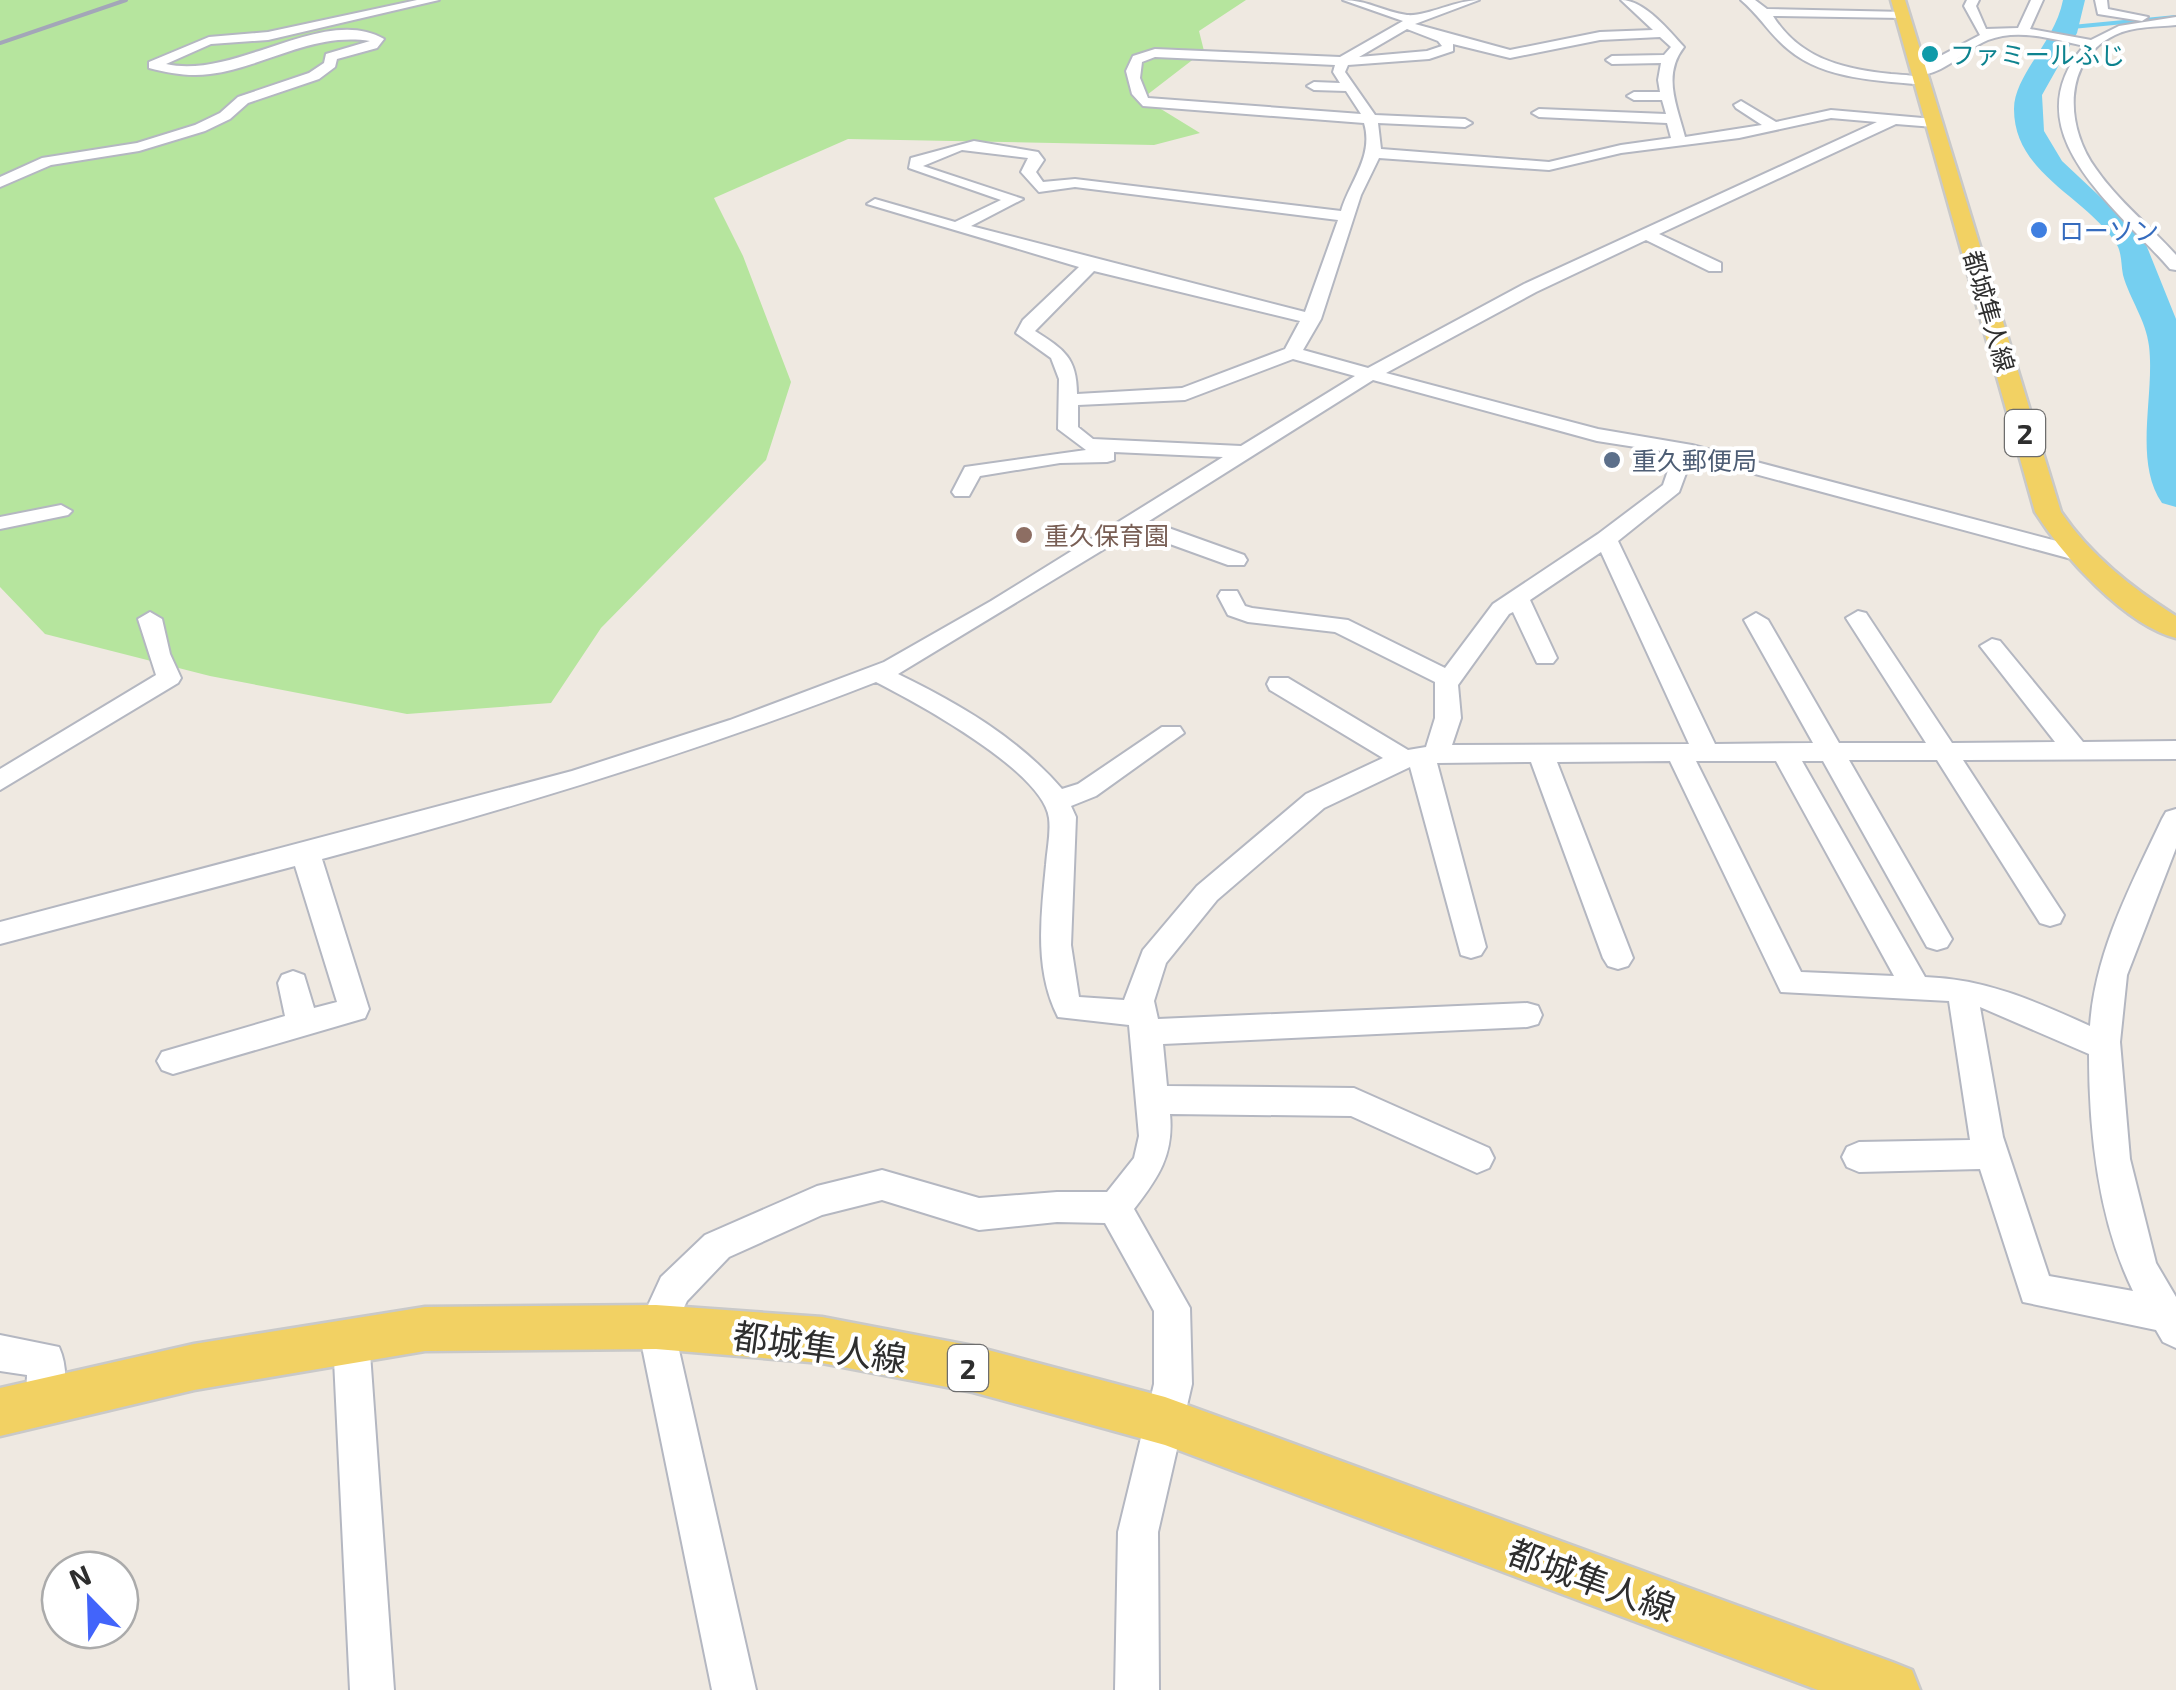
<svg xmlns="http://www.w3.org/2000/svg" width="2176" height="1690" font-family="'Exo 2','Noto Sans JP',sans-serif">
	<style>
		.green { fill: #b6e59e }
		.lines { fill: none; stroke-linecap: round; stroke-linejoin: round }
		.stream { stroke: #75cff0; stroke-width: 4 }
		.river { fill: #75cff0; fill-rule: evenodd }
		.minor-casing { stroke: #b4b7c1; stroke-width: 4 }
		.major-casing { stroke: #c9c9c9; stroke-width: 5 }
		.minor { fill: #fff; fill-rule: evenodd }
		.major { fill: #f2d163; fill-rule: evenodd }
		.rail { stroke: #a3a6b8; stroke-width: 4 }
		.culture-dot { fill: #0f9aa8; stroke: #fff; stroke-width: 4 }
		.shop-dot { fill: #3f7fe0; stroke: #fff; stroke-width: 4 }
		.service-dot { fill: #5c6f8a; stroke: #fff; stroke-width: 4 }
		.education-dot { fill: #8d6e63; stroke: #fff; stroke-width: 4 }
		.labels { text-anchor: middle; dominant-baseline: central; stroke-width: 8; stroke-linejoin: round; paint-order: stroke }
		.far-culture-label { font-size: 25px; fill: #0d838f; stroke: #fff; text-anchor: start }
		.far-shop-label { font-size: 25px; fill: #366cbe; stroke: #fff; text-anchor: start }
		.far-street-label { font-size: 25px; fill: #2e2e2e; stroke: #fff }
		.far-service-label { font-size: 25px; fill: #4e5e75; stroke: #fff; text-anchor: start }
		.far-education-label { font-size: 25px; fill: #785e54; stroke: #fff; text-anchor: start }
		.shield { fill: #fff; stroke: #6d6d6d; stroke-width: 2.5 }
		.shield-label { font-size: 28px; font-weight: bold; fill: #2e2e2e }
		.near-street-label { font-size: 35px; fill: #2e2e2e; stroke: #fff }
	</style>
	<rect width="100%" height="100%" fill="#efe9e1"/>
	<path class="green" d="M 0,0 L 1246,0 L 1199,31 L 1204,51 L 1143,98 L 1200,133 L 1154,145 L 848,139 L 714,198 L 743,256 L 791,382 L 766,460 L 601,628 L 551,703 L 407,714 L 210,676 L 45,634 L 0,587 Z"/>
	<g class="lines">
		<path class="stream" d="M 2072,27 L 2176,17"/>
		<path class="river" d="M 2063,0 L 2085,0 L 2077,33 L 2042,95 L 2044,131 L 2062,161 L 2143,237 L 2176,319 L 2176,507 L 2162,503 C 2133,461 2155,395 2149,346 C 2146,320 2130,300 2123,275 C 2121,265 2122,254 2117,245 C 2088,197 2014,175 2014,109 C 2014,75 2055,42 2063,0 Z"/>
		<g class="minor-casing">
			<path id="minor" d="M 417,0 L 439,0 L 268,40 L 211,44 L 166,64 C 235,80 325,4 384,39 L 377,48 L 337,59 L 335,67 L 319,79 L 248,103 L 230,119 L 205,131 L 139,151 L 51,165 L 0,187 L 0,177 L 42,158 L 137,143 L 195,125 L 220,113 L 238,97 L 309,73 L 324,63 L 326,54 L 370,41 C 312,32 265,67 210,74 C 189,77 169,73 149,68 L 149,62 L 209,37 L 268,32 Z
				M 1343,0 C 1367,0 1385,12 1407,15 C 1425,17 1456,0 1479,0 L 1415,24 L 1510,50 L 1600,32 L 1653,30 L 1621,0 C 1645,0 1670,32 1684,47 C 1662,75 1677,106 1685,137 L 1762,125 L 1736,108 L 1734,105 L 1741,101 L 1776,122 L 1831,110 L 1934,119 L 1941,123 L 1934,127 L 1896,124 L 1659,234 L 1721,263 L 1721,271 L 1709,271 L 1646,240 L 1536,292 L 1386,373 L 1598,429 L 1692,445 L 2087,549 L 2090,554 L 2079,561 L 1692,457 L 1679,492 L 1618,541 L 1715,744 L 1813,743 L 1744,620 L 1756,613 L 1768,620 L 1839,743 L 1926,743 L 1846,618 L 1858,611 L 1866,613 L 1952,743 L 2055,742 L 1980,646 L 1992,639 L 2000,641 L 2083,742 L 2176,741 L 2176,759 L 1963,760 L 2064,915 L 2060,923 L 2050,926 L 2040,923 L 1937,760 L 1849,760 L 1952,939 L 1947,947 L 1937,950 L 1927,947 L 1823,761 L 1802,761 L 1925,977 C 1986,979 2035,1001 2090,1026 C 2095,952 2131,885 2162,819 L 2166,812 L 2176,809 L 2176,848 L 2127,975 L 2120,1042 L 2130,1159 L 2156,1263 L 2176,1297 L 2176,1348 L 2163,1342 L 2156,1330 L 2023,1302 L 1980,1169 L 1859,1172 L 1847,1167 L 1842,1157 L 1847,1147 L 1859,1142 L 1970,1140 L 1949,1001 L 1781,992 L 1670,761 L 1557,762 L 1633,958 L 1628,966 L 1618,969 L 1608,966 L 1603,958 L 1531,762 L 1437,763 L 1486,947 L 1481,955 L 1471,958 L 1461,955 L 1410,767 L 1324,808 L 1217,900 L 1166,963 L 1154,1001 L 1158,1019 L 1527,1003 L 1538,1006 L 1542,1015 L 1538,1024 L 1527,1027 L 1163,1044 L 1167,1086 L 1354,1088 L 1489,1148 L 1494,1158 L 1489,1168 L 1477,1173 L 1351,1116 L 1170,1114 C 1174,1155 1158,1178 1134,1209 L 1190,1308 L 1192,1384 L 1158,1532 L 1159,1690 L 1115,1690 L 1118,1532 L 1154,1384 L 1154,1311 L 1105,1223 L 1057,1222 L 979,1230 L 882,1200 L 822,1215 L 729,1257 L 687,1301 L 674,1328 L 756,1690 L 712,1690 L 638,1327 L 661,1277 L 705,1235 L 817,1186 L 882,1170 L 979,1198 L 1057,1192 L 1107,1192 L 1134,1158 L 1139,1136 L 1129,1025 L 1058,1017 C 1034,970 1041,916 1046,865 C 1047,850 1051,833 1049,818 C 1043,771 917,703 876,682 C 694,753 510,809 322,859 L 369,1009 L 365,1018 L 173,1074 L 162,1070 L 157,1061 L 162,1052 L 285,1016 L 278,983 L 282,975 L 293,971 L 304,975 L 314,1008 L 337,1002 L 295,866 L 0,944 L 0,922 L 572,771 L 730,720 L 884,662 L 991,601 L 1223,457 L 1114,452 L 1114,460 L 1107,462 L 1060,463 L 980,476 L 969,496 L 955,496 L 952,492 L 965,467 L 1086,450 L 1058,429 L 1059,379 L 1051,358 L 1016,333 L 1023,320 L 1079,267 L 867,204 L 875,199 L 955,222 L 1001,200 L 909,168 L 911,158 L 974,141 L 1038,152 L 1044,160 L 1036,172 L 1043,182 L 1075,179 L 1341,211 C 1350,181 1374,156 1364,123 L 1143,106 L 1132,94 L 1126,71 L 1133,56 L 1155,49 L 1340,57 L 1403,21 ZM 1407,29 L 1438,41 L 1442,46 L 1427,51 L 1359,57 ZM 1660,37 L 1671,47 L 1664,55 L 1612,56 L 1606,60 L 1612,64 L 1661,63 L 1658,80 L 1660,92 L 1634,92 L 1627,96 L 1634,100 L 1662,100 L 1666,114 L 1539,109 L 1532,113 L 1539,117 L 1667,123 L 1671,138 L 1621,145 L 1549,162 L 1381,149 L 1378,123 L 1465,127 L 1472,123 L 1465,119 L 1375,115 L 1345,72 L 1348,65 L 1429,59 L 1453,51 L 1453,44 L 1510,58 L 1600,40 ZM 1155,57 L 1335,65 L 1333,72 L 1340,83 L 1314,82 L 1307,86 L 1314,90 L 1346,91 L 1361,114 L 1148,98 L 1140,78 L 1142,62 ZM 1831,118 L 1877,122 L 1524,284 L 1368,368 L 1303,350 L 1321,319 L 1361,195 L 1379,158 L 1549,170 L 1621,153 L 1739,138 ZM 962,150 L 1028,158 L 1021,172 L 1039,192 L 1075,187 L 1338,220 L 1305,312 L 971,226 L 1023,199 L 923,166 ZM 1094,271 L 1300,321 L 1285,349 L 1182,388 L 1077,394 C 1077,357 1063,349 1035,331 ZM 1293,359 L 1355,376 L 1241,446 L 1093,439 L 1078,427 L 1078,405 L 1185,400 ZM 1373,380 L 1597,441 L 1674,453 L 1663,485 L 1598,534 L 1493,604 L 1445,668 L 1348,620 L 1252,608 L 1245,606 L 1237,591 L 1221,591 L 1218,596 L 1228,615 L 1248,622 L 1335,632 L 1435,682 L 1435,718 L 1426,747 L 1408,750 L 1288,678 L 1270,678 L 1267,684 L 1270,690 L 1383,758 L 1306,794 L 1197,886 L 1143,950 L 1124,1000 L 1079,997 L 1071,945 L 1076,817 L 1071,806 L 1096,796 L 1184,733 L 1180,727 L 1162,727 L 1078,784 L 1062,789 C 1018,738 958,703 898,674 L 1134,531 L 1228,565 L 1244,565 L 1247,560 L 1244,555 L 1149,521 ZM 1601,552 L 1689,744 L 1452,745 L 1461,718 L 1458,685 L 1509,614 L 1513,612 L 1537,663 L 1553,663 L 1557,658 L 1530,600 ZM 1696,761 L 1776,761 L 1894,976 L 1801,972 ZM 1980,1007 L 2089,1054 C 2089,1132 2098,1219 2133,1291 L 2049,1276 L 2003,1137 Z
				M 1741,0 L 1755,0 L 1767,9 L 1906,12 L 1902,18 L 1773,16 C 1800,59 1843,69 1891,74 C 1904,75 1919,75 1930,81 L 1923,85 C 1879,80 1825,80 1789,50 C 1770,35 1761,17 1741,0 Z
				M 1967,0 L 1979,0 L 1976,6 L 1986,29 L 2018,28 L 2031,0 L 2043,0 L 2030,29 L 2091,40 L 2119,26 L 2176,17 L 2176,25 C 2156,27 2133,26 2115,35 C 2062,60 2065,127 2096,169 C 2118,201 2150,226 2176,255 L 2176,270 L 2170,269 C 2118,208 2010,132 2084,46 C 2053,39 2018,28 1988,40 C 1964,50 1943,76 1916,75 L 1916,69 L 1980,35 L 1964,6 Z
				M 2095,0 L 2107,0 L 2108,9 L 2148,17 L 2142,21 L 2098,14 Z
				M 61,505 L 72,511 L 68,515 L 0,529 L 0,517 Z
				M 150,612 L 162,619 L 170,654 L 181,678 L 178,683 L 0,790 L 0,769 L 156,675 L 138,619 Z
				M 351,1321 L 364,1326 L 369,1339 L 394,1690 L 350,1690 L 333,1339 L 338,1326 Z
				M 0,1335 L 59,1347 C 68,1367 67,1392 58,1412 L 45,1418 L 32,1412 L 26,1399 L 27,1375 L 0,1371 Z"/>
		</g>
		<g class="major-casing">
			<path id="major" d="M 1891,0 L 1905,0 L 2061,512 C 2091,556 2132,588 2176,616 L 2176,638 C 2125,625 2062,555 2035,512 Z
				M 656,1305 L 822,1317 L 973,1346 L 1165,1397 L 1892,1662 L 1912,1670 L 1920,1690 L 1818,1690 L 1165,1445 L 973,1392 L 822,1363 L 656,1349 L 425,1351 L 194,1390 L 0,1436 L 0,1388 L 194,1344 L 425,1307 Z"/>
		</g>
		<use href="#minor" class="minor"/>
		<use href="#major" class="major"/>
		<path class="rail" d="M 0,43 L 126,0"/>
	</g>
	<circle class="culture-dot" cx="1930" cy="54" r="10"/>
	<circle class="shop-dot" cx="2039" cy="230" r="10"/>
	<circle class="service-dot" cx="1612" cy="460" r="10"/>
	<circle class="education-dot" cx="1024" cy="535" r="10"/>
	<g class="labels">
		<g class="far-culture-label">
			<text x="1950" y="54">ファミールふじ</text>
		</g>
		<g class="far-shop-label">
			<text x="2059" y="230">ローソン</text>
		</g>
		<g class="far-street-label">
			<text transform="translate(1990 311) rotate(74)">都城隼人線</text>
		</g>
		<g class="far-service-label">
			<text x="1632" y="460">重久郵便局</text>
		</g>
		<g class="far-education-label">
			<text x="1044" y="535">重久保育園</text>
		</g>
		<g class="shield">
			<rect x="2005" y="410" width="40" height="46" rx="8"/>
			<rect x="948" y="1345" width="40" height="46" rx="8"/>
		</g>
		<g class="shield-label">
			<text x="2025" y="433">2</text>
			<text x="968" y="1368">2</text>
		</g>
		<g class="near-street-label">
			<text transform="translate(820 1346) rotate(8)">都城隼人線</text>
			<text transform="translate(1592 1579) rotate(20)">都城隼人線</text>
		</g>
	</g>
	<g transform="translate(90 1600) rotate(337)"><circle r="48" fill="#ffffff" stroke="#ababab" stroke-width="2.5"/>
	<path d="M0-8L18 38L0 25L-18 38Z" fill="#4264fb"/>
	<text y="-15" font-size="28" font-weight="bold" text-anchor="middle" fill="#2e2e2e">N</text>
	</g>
</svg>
